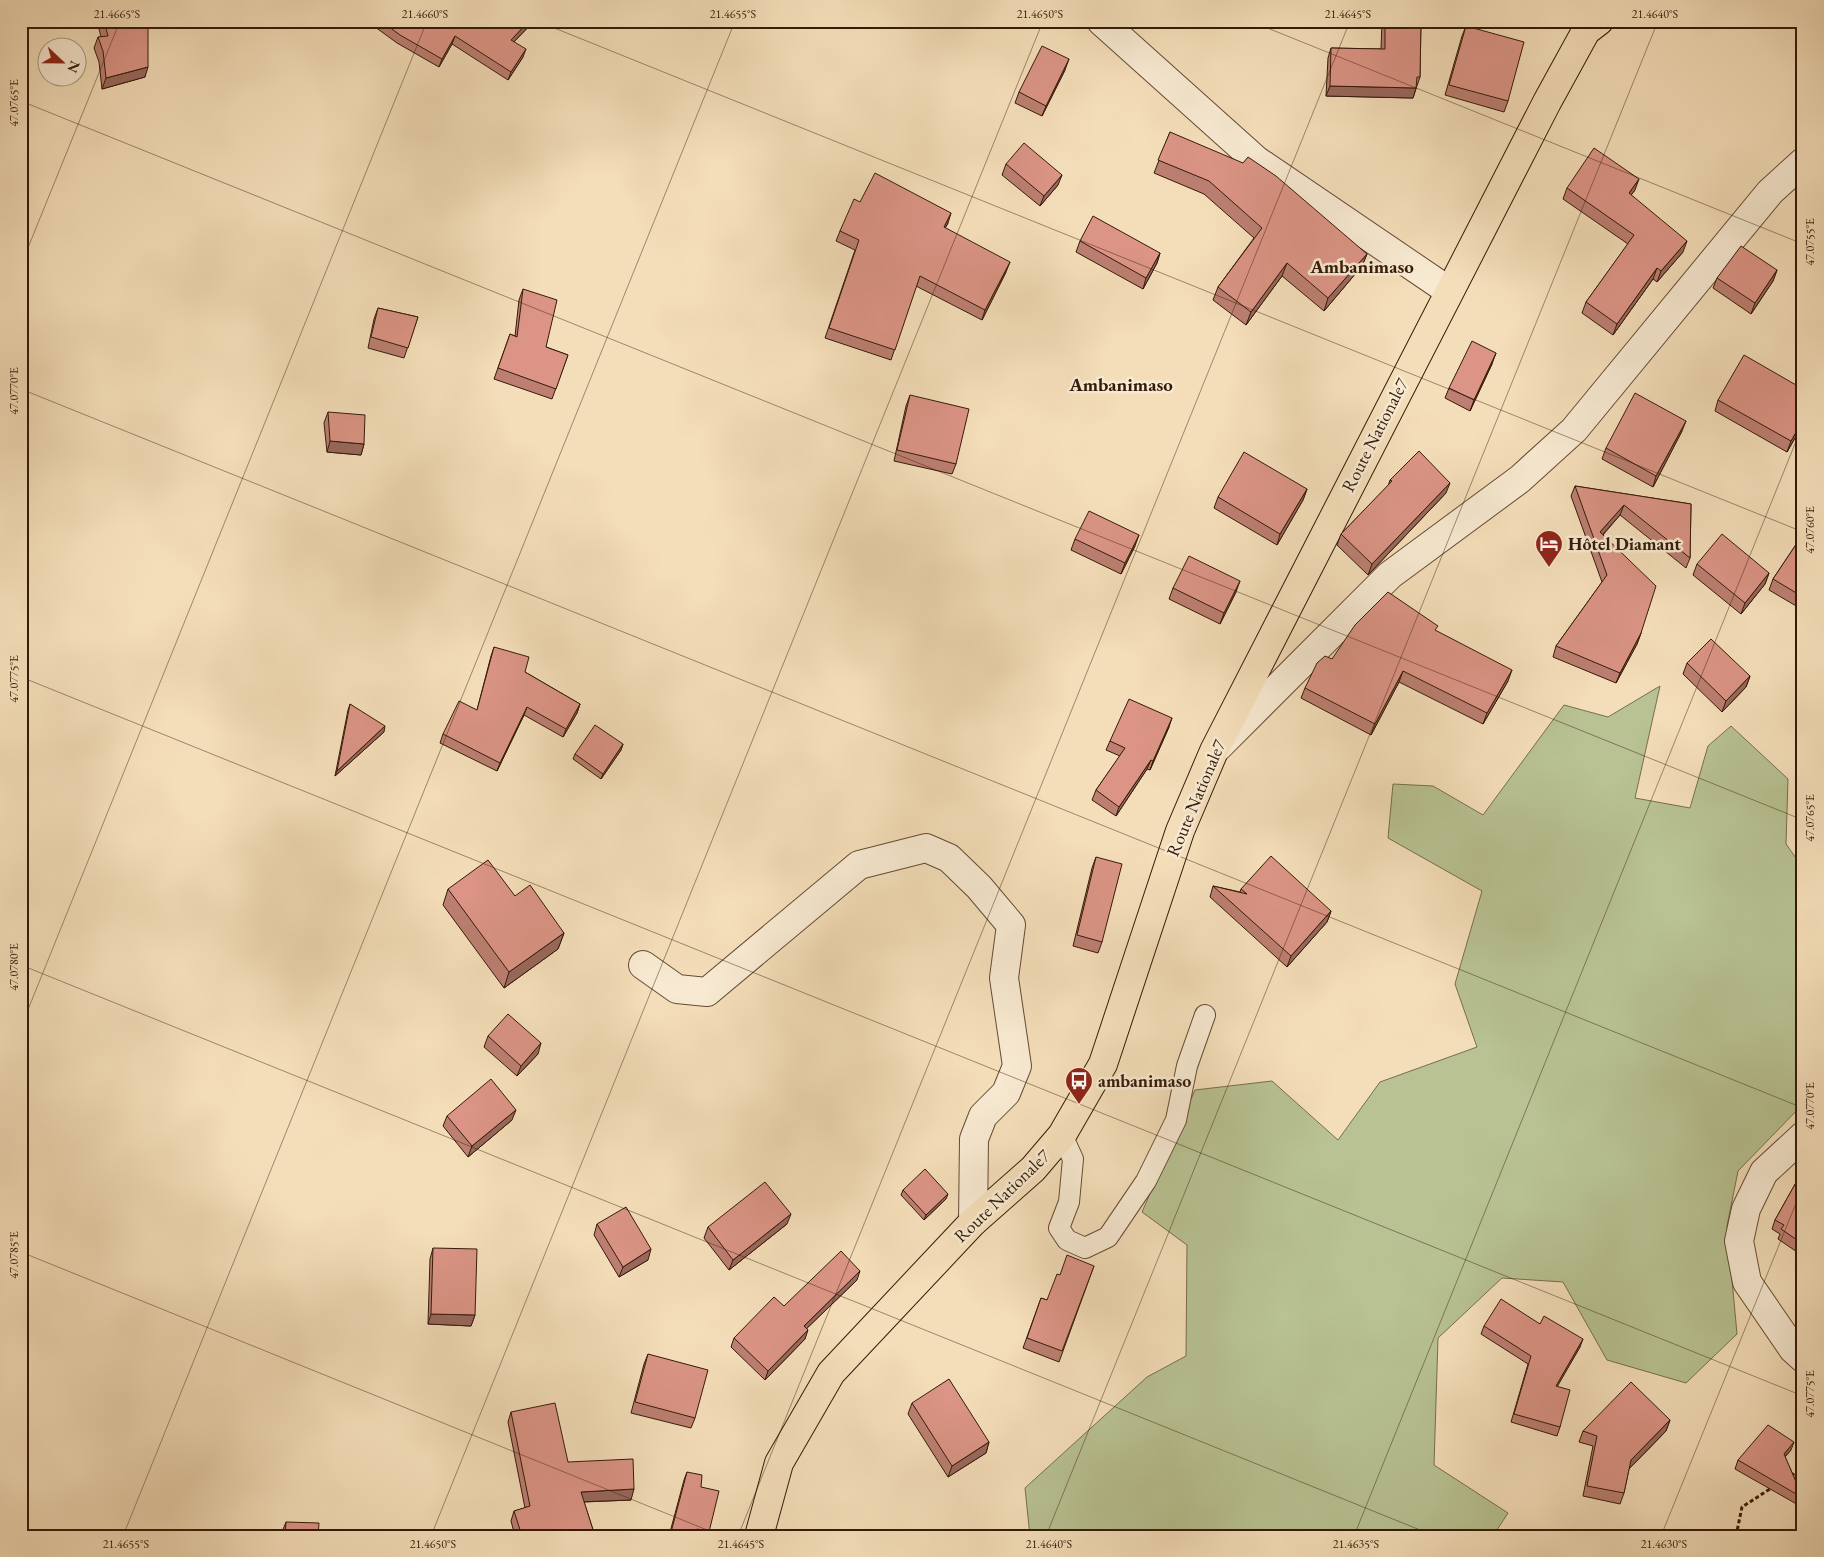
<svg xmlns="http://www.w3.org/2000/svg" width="1824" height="1557" viewBox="0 0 1824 1557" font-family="'EB Garamond',serif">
<rect width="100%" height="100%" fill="#f4deb9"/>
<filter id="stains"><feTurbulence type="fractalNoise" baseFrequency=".004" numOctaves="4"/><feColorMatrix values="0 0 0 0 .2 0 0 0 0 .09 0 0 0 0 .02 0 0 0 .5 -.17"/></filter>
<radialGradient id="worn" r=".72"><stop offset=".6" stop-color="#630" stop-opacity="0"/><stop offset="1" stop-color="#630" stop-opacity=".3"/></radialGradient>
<!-- green -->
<path fill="#b8c292" stroke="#766e4e" d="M1660 686 1635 798 1690 808 1708 746 1731 726 1788 779 1786 844 1803 868V1104L1738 1171 1727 1226 1737 1334 1686 1383 1607 1360 1563 1282 1502 1278 1438 1338 1434 1465 1508 1513 1493 1536H1030L1025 1488 1147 1377 1186 1356 1187 1245 1142 1212 1195 1090 1272 1081 1338 1140 1380 1082 1477 1047 1455 984 1482 891 1388 838 1393 784 1433 786 1483 815 1564 705 1608 717Z"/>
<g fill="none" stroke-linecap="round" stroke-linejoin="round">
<defs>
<path id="lane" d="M1062 1135 1073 1159 1069 1202 1059 1228 1067 1240 1085 1248 1108 1237 1146 1181 1176 1120 1187 1066 1205 1015"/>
<path id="street" d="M1101 21 1256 160 1449 291
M1218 747 1390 575 1520 479 1574 430 1770 192 1803 162
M643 965 677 989 707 992 859 865 926 848 949 858 979 887 1011 925 1004 978 1017 1066 1006 1093 983 1116 974 1139 973 1222
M1803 1136 1764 1172 1746 1209 1739 1241 1747 1282 1793 1349 1803 1358"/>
<path id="primary" d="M759 1536 779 1463 831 1373 973 1222 1033 1169 1062 1135 1103 1064 1180 831 1214 751 1547 102 1586 31 1599 21"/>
</defs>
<!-- lane casing -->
<use href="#lane" stroke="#644b35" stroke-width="22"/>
<!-- street casing -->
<use href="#street" stroke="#644b35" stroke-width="30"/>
<!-- primary casing -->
<use href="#primary" stroke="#341a09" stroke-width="30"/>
<!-- path -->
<path stroke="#341a09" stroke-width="3" stroke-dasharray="4 2.5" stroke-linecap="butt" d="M1791 1476 1803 1468
M1736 1536 1742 1507 1773 1487"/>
<!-- lane -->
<use href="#lane" stroke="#f8ead2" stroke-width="20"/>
<!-- street -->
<use href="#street" stroke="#f8ead2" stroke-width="28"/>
<!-- primary -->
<use href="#primary" stroke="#f4deb9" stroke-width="28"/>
</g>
<!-- wall -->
<path fill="#bc7f72" stroke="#341a09" d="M97 21H148L145 77 102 89 99 62 94 48 98 37H101Z
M372 21H534L514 42 523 57 508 80 452 44 439 67 397 43 371 24Z
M1382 21H1421L1420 77 1413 98 1326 96 1328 58 1331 48 1381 49Z
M1466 26 1508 101 1504 112 1445 95 1462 36Z
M1065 70 1042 116 1015 103 1019 92Z
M1170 132 1367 254 1362 266 1324 311 1282 276 1246 325 1213 300 1218 287 1254 238 1204 194 1154 173Z
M1006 164 1058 185 1040 206 1002 175Z
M1567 188 1635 190 1631 195 1683 252 1657 282 1653 279 1613 335 1582 313 1586 302 1628 244 1563 199Z
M860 202 948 223 945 228 1006 272 982 320 916 286 891 360 825 338 855 250 836 241 840 231Z
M1080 241 1160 253 1157 263 1143 289 1076 252Z
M1777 270 1773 281 1751 314 1713 288 1717 278Z
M523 289 546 347 568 355 552 399 494 379 510 334 515 336 519 300Z
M378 308 418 317 404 358 368 348 374 319Z
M1492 364 1470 411 1445 398 1449 388Z
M910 395 956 464 952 474 894 461 906 406Z
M1718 400 1803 424 1787 452 1715 411Z
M328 412 364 444 361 455 327 452 324 423Z
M1682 431 1653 487 1602 459 1606 448Z
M1390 480 1446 493 1368 575 1337 545 1341 534 1388 486Z
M1575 486 1691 504 1690 558 1686 568 1620 515 1603 535 1641 633 1637 644 1616 683 1553 657 1556 646 1602 582 1571 496Z
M1307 489 1303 500 1277 545 1214 508 1218 497Z
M1803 534V610L1769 590 1773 579Z
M1075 539 1135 546 1121 574 1071 550Z
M1697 564 1769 573 1765 584 1741 614 1693 575Z
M1173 588 1236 592 1220 624 1169 599Z
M1436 631 1508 681 1483 724 1399 682 1371 735 1301 698 1305 688 1332 659Z
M494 647 525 672 580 704 577 713 563 737 524 715 497 771 440 743 443 734 477 710 491 656Z
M1687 663 1750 676 1746 687 1722 712 1683 674Z
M350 704 384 732 335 776 348 710Z
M1169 727 1150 770 1147 769 1116 816 1092 800 1096 790 1120 756 1106 750 1110 741Z
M623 744 621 750 601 779 573 759 575 754Z
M1096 857 1102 942 1098 953 1073 946 1092 868Z
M1213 886 1240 892 1241 889 1331 911 1327 922 1287 967 1210 897Z
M448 889 515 896 564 933 558 949 504 988 443 905Z
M488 1036 538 1054 517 1076 484 1047Z
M447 1116 512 1120 468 1157 443 1126Z
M1803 1170V1256L1778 1239 1780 1234 1772 1229 1775 1220Z
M903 1190 946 1199 924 1220 901 1195Z
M597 1224 648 1260 619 1277 594 1235Z
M787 1224 729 1270 704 1238 708 1227Z
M433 1248 475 1315 471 1326 428 1324 430 1259Z
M1094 1266 1059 1362 1023 1348 1041 1298 1047 1300Z
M857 1280 807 1328 805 1339 765 1380 731 1347 734 1338 784 1306Z
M1540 1324 1580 1347 1557 1386 1560 1427 1557 1436 1511 1422 1528 1364 1481 1334 1484 1326Z
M648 1354 695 1418 691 1428 631 1413 644 1364Z
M912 1403 989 1442 986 1453 948 1477 908 1414Z
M511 1412 568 1462 631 1500 584 1502 595 1536H515L511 1521 514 1511 525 1508 508 1422Z
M1670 1420 1666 1431 1629 1469 1624 1493 1620 1504 1583 1496 1593 1446 1579 1442 1583 1431Z
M1791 1450 1785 1457 1803 1497 1800 1506 1735 1469 1738 1460Z
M687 1472 701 1487 709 1532 708 1536H669L684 1480Z
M286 1522 318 1536H282V1532Z"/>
<!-- shaded-wall -->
<path fill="#99685d" stroke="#341a09" d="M529 21H534L508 48 511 40Z
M455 36 452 44 439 67 442 59Z
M526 49 523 57 508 80 511 72Z
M1069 59 1065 70 1042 116 1046 106Z
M148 67 145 77 102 89 106 78Z
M1330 86 1416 88 1413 98 1326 96Z
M1062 175 1058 185 1040 206 1044 196Z
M1639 179 1635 190 1625 203 1629 193Z
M951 213 948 223 940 238 944 227Z
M1687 241 1683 252 1657 282 1661 271Z
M1160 253 1157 263 1143 289 1146 278Z
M1367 254 1362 266 1324 311 1328 298Z
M1010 262 1006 272 982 320 985 310Z
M1287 263 1282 276 1246 325 1251 312Z
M1657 268 1653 279 1613 335 1617 324Z
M1777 270 1773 281 1751 314 1755 303Z
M1496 353 1492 364 1470 411 1474 400Z
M1803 420V424L1787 452 1791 441Z
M1686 421 1682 431 1653 487 1656 476Z
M330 441 364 444 361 455 327 452Z
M1450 483 1446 493 1368 575 1372 564Z
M1307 489 1303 500 1277 545 1280 534Z
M1624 505 1620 515 1596 542 1600 532Z
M1139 535 1135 546 1121 574 1125 563Z
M1769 573 1765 584 1741 614 1745 603Z
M1240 581 1236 592 1220 624 1224 613Z
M1641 633 1637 644 1616 683 1620 673Z
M1512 670 1508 681 1483 724 1487 713Z
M1403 671 1399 682 1371 735 1375 724Z
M1750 676 1746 687 1722 712 1726 701Z
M580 704 577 713 563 737 566 729Z
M527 707 524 715 497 771 500 763Z
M1172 718 1169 727 1150 770 1153 761Z
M385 726 384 732 335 776 337 771Z
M623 744 621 750 601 779 603 774Z
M1151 760 1147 769 1116 816 1119 807Z
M1331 911 1327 922 1287 967 1291 956Z
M564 933 558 949 504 988 509 972Z
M541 1043 538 1054 517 1076 521 1066Z
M516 1110 512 1120 468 1157 472 1146Z
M948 1194 946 1199 924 1220 926 1215Z
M791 1214 787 1224 729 1270 733 1260Z
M651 1249 648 1260 619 1277 623 1267Z
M860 1271 857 1280 800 1335 804 1326Z
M431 1314 475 1315 471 1326 428 1324Z
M808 1330 805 1339 765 1380 768 1371Z
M1583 1339 1580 1347 1553 1394 1556 1386Z
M1670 1420 1666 1431 1627 1471 1631 1460Z
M989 1442 986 1453 948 1477 952 1466Z
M1794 1442 1791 1450 1780 1462 1784 1454Z
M634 1489 631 1500 578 1502 581 1492Z"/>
<!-- building -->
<path fill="#db9485" stroke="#341a09" d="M104 21H148V67L106 78 103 51 98 37 108 36Z
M381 21H529L511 40 526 49 511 72 455 36 442 59 400 35Z
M1385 21H1421L1420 77H1417L1416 88 1330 86 1331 48 1385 49Z
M1466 26 1524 42 1508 101 1449 85Z
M1042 46 1069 59 1046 106 1019 92Z
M1170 132 1243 163 1248 157 1276 176 1367 254 1328 298 1287 263 1251 312 1218 287 1262 228 1209 181 1158 160Z
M1024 143 1062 175 1044 196 1006 164Z
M1594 148 1639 179 1629 193 1687 241 1661 271 1657 268 1617 324 1586 302 1634 235 1567 188Z
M875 173 951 213 944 227 1010 262 985 310 920 276 895 350 829 328 859 240 840 231 854 199 860 202Z
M1093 216 1160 253 1146 278 1080 241Z
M1741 246 1777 270 1755 303 1717 278Z
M523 289 557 300 546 347 568 355 556 389 498 368 510 334 517 337Z
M378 308 418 317 408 348 371 337Z
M1472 341 1496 353 1474 400 1449 388Z
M1744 355 1803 389V420L1791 441 1718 400Z
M1635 393 1686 421 1656 476 1606 448Z
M910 395 969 409 956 464 897 450Z
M328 412 365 415 364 444 330 441Z
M1419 451 1450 483 1372 564 1341 534 1392 481 1390 480Z
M1244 452 1307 489 1280 534 1218 497Z
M1575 486 1691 504 1690 558 1624 505 1600 532 1656 586 1641 633 1620 673 1556 646 1607 575Z
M1089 511 1139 535 1125 563 1075 539Z
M1722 534 1769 573 1745 603 1697 564Z
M1803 534V597L1773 579Z
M1189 556 1240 581 1224 613 1173 588Z
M1388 592 1438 626 1435 630 1512 670 1487 713 1403 671 1375 724 1305 688 1317 663 1325 656 1332 659 1355 625Z
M1711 639 1750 676 1726 701 1687 663Z
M494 647 529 657 525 672 580 704 566 729 527 707 500 763 443 734 459 701 477 710Z
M1129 699 1172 718 1153 761 1151 760 1119 807 1096 790 1125 748 1110 741Z
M350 704 385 726 337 771Z
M595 725 623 744 603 774 575 754Z
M1271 856 1331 911 1291 956 1213 886 1247 894 1241 889Z
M1096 857 1122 864 1102 942 1077 935Z
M488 860 515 896 530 885 564 933 509 972 448 889Z
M508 1014 541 1043 521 1066 488 1036Z
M491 1079 516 1110 472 1146 447 1116Z
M925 1169 948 1194 926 1215 903 1190Z
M1803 1170V1244L1781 1229 1784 1225 1775 1220Z
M765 1182 791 1214 733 1260 708 1227Z
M626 1207 651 1249 623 1267 597 1224Z
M433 1248 477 1249 475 1315 431 1314Z
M841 1251 860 1271 804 1326 808 1330 768 1371 734 1338 774 1297 784 1306Z
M1067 1255 1094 1266 1062 1351 1027 1338 1041 1298 1047 1300 1057 1274 1060 1275Z
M1501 1299 1540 1324 1544 1316 1583 1339 1556 1386 1570 1390 1560 1427 1514 1414 1531 1356 1484 1326Z
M648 1354 708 1370 695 1418 635 1402Z
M949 1379 989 1442 952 1466 912 1403Z
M1631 1382 1670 1420 1631 1460 1624 1493 1587 1486 1597 1436 1583 1431Z
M555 1403 568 1462 633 1459 634 1489 581 1492 595 1536H522L514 1511 530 1506 511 1412Z
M1768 1425 1794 1442 1784 1454 1803 1498 1738 1460Z
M687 1472 702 1475 701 1487 719 1491 709 1532 697 1529 696 1536H670Z
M286 1522 319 1523 318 1536H285Z"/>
<!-- ticks -->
<path fill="none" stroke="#341a09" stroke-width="1" stroke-opacity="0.45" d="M537 21 1803 532M1250 21 1803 244M21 101 1803 820M21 265 120 21M21 389 1803 1108M21 677 1803 1396M21 965 1435 1536M21 1027 427 21M21 1252 722 1536M123 1536 735 21M431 1536 1043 21M738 1536 1350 21M1046 1536 1658 21M1354 1536 1803 424M1661 1536 1803 1186"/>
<!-- icons -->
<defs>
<symbol id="hotel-pin" viewBox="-11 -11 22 30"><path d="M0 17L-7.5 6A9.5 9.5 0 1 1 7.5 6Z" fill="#8f2418" stroke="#f8ead2"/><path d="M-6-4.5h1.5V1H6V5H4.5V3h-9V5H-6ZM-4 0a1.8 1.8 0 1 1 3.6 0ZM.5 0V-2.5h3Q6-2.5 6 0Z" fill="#fff"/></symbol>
<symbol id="bus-pin" viewBox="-11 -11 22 30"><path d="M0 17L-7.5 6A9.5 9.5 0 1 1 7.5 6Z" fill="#8f2418" stroke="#f8ead2"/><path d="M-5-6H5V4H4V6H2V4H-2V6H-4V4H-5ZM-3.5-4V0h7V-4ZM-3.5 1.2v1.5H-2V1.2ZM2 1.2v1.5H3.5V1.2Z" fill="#fff"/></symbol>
</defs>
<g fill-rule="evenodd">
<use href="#hotel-pin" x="1533" y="528" width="32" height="43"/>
<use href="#bus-pin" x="1063" y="1065" width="32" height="43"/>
</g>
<g text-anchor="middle" stroke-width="5" stroke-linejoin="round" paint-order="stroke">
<!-- street labels -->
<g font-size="18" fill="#341a09" stroke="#f8ead2">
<text transform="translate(1375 435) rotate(-63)" y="6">Route Nationale7</text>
<text transform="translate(1196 798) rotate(-67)" y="6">Route Nationale7</text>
<text transform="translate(1002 1196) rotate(-44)" y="6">Route Nationale7</text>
</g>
<!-- poi labels -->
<g font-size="18" font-weight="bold" fill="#341a09" stroke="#f8ead2" text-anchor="start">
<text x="1568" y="550">Hôtel Diamant</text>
<text x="1098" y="1087">ambanimaso</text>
</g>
<!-- neighbourhood labels -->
<g font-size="19" font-weight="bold" fill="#341a09" stroke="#f8ead2">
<text x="1362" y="273">Ambanimaso</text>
<text x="1121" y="391">Ambanimaso</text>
</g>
</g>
<!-- margin -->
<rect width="1824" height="1557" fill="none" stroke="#f4deb9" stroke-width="55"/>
<!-- north arrow -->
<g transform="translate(62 62) rotate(112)"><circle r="24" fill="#f8ead2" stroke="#aa9782"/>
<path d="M0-4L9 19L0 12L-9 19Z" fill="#8f2418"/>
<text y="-8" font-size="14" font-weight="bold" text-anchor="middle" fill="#341a09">N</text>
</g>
<rect x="28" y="28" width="1768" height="1502" fill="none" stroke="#341a09" stroke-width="2"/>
<g font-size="12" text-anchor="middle" fill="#341a09">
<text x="117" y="18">21.4665°S</text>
<text x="425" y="18">21.4660°S</text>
<text x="733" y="18">21.4655°S</text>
<text x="1040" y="18">21.4650°S</text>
<text x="1348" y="18">21.4645°S</text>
<text x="1655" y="18">21.4640°S</text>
<text transform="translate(14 103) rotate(-90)" y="4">47.0765°E</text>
<text transform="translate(1810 242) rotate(-90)" y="4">47.0755°E</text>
<text transform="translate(14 391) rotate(-90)" y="4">47.0770°E</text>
<text transform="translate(1810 530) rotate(-90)" y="4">47.0760°E</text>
<text transform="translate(14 679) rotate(-90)" y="4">47.0775°E</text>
<text transform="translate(1810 818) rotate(-90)" y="4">47.0765°E</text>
<text transform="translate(14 967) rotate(-90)" y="4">47.0780°E</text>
<text transform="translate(1810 1106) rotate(-90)" y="4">47.0770°E</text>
<text transform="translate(14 1255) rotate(-90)" y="4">47.0785°E</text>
<text transform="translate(1810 1394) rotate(-90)" y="4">47.0775°E</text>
<text x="126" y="1548">21.4655°S</text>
<text x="433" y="1548">21.4650°S</text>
<text x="741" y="1548">21.4645°S</text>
<text x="1049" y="1548">21.4640°S</text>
<text x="1356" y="1548">21.4635°S</text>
<text x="1664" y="1548">21.4630°S</text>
</g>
<rect width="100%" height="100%" filter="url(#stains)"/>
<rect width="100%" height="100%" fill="url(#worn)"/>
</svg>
